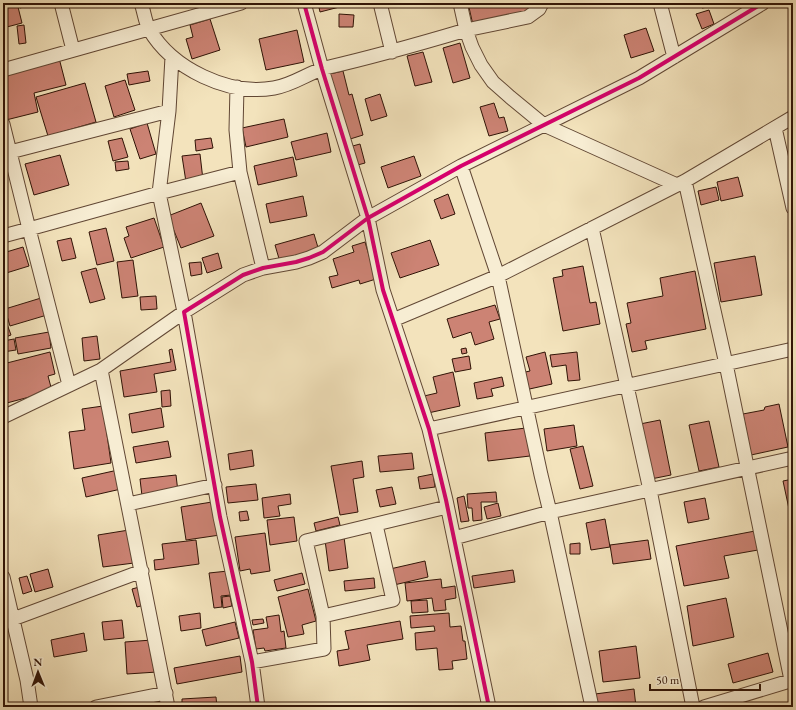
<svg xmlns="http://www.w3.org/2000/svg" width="796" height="710" viewBox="0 0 796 710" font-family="'EB Garamond',serif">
<rect width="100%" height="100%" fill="#f3e3bc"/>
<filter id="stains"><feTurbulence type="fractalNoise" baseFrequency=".005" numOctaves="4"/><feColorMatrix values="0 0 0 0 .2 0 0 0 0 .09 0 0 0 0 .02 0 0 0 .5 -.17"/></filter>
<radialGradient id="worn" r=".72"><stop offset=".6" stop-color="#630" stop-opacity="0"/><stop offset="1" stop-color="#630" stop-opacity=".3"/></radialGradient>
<!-- building -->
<path fill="#cc8374" stroke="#301306" d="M3 3H17L22 23 3 28Z
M19 3H37L20 8Z
M318 3H351V4L320 12Z
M443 3H451L452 6 444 7Z
M468 3H533L535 11 473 25Z
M701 3H731L702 8Z
M709 10 714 24 702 29 696 14Z
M339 14 354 15 353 27H339Z
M210 19 220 50 192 59 186 39 193 37 190 25Z
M24 25 26 43 19 44 17 26Z
M646 28 654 51 631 58 624 35Z
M297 30 304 62 266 70 259 39Z
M460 43 470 78 453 83 443 48Z
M423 52 432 82 415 86 407 56Z
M59 58 66 85 34 93 38 112 6 120 3 107V72Z
M148 71 150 81 129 85 127 74Z
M343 71 349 95 352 94 363 135 347 140 330 74Z
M125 80 135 110 114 117 105 86Z
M85 83 96 122 48 136 36 97Z
M380 94 387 116 371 121 365 99Z
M494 103 499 118 504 117 508 131 489 136 480 107Z
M284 119 288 137 246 147 242 128Z
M147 123 156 154 140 159 130 129Z
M327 133 331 152 296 160 291 142Z
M122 138 128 157 113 161 108 141Z
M211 138 213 148 196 151 195 140Z
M360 144 365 163 354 166 349 147Z
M9 154 13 173 3 175V155Z
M200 154 203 180 186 182 182 156Z
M60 155 69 185 34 195 25 164Z
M414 156 421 176 388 188 381 167Z
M293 157 297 176 258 185 254 166Z
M128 161 129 169 116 171 115 162Z
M738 177 743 196 721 201 717 182Z
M716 187 719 200 701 205 698 191Z
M448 194 455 214 441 219 434 200Z
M303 196 307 216 270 223 266 204Z
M201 203 214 236 181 248 168 216Z
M154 218 164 247 131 258 124 238 129 236 126 227Z
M106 228 114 261 97 265 89 232Z
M314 234 319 251 280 262 275 245Z
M71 238 76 258 62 261 57 241Z
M430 240 439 265 400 278 391 253Z
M365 242 376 279 360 284 359 280 332 288 329 277 338 275 333 259 354 252 352 246Z
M23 247 29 266 3 274V253Z
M218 253 222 268 207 273 202 258Z
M755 256 762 295 721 302 714 263Z
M133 260 138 296 122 298 117 262Z
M201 262 202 274 191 276 189 263Z
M583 266 590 303 596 302 600 324 563 331 553 278 563 276 562 270Z
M96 268 105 299 90 303 81 272Z
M695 271 706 329 645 341 647 349 632 352 626 324 631 323 627 303 663 296 660 278Z
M156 296 157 309 141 310 140 297Z
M41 298 47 315 10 326 5 309Z
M495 305 500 319 489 322 494 339 475 345 471 332 453 338 447 319Z
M7 324 11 335 3 338V325Z
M49 332 51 348 18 354 15 338Z
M97 336 100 359 84 361 82 338Z
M14 339 16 350 3 352V341Z
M466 348 467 353 462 354 461 349Z
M172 349 176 370 154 374 157 392 124 397 120 371 171 362 169 350Z
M50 352 55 374 48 376 52 391 3 404V364Z
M545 352 552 384 525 390 521 373 530 371 526 357Z
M577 352 580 380 568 381 566 365 552 367 550 355Z
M469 356 471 369 455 372 452 359Z
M453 372 460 406 428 413 424 396 437 393 433 377Z
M502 377 504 386 491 389 493 396 477 399 474 383Z
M170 390 171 406 162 407 161 391Z
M779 404 788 447 751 455 743 414 764 410 765 407Z
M103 406 111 463 74 469 69 432 85 430 82 409Z
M161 408 164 427 132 433 129 414Z
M660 420 671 475 651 479 640 424Z
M709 421 719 467 699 471 689 425Z
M574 425 577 446 547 451 544 429Z
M526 428 530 456 488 461 485 433Z
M168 441 171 457 136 463 133 447Z
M583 446 593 486 580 489 570 449Z
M252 450 254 466 230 470 228 454Z
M412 453 414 469 380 472 378 456Z
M362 461 364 477 353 479 358 512 340 515 331 466Z
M118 470 121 489 86 497 82 478Z
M433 474 435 487 420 489 418 477Z
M176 475 178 492 142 496 140 479Z
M793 479V508L789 509 783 481Z
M256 484 258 500 228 503 226 487Z
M392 487 396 504 380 507 376 490Z
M496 492 497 502H481L482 520 473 521 472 508H468L467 494Z
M290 494 291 504 278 506 280 516 264 518 262 498Z
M464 496 469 521 461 522 457 498Z
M705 498 709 519 688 523 684 502Z
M212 502 220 535 186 540 181 507Z
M498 503 501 516 487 519 484 507Z
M247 511 249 520 240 521 239 512Z
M294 517 297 541 270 545 267 520Z
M338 517 340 525 316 531 314 523Z
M605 519 610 547 591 550 586 523Z
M129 530 134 563 103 567 98 535Z
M755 531 758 550 724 556 729 578 684 586 676 546Z
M265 533 270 571 251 574 250 569 240 571 235 537Z
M344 537 348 568 329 571 325 540Z
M196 540 199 564 155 570 154 560 164 559 162 544Z
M648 540 651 559 613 564 610 545Z
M580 543V554H570V544Z
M425 561 428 577 394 585 390 569Z
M48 569 53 587 35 592 30 574Z
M513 570 515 582 474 588 472 576Z
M228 571 231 595 221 596 222 607 214 608 209 573Z
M302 573 305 584 277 591 274 580Z
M27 576 32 591 23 594 19 578Z
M374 578 375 588 345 591 344 581Z
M441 579 442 588 455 586 456 598 445 600 446 610 434 611 432 598 407 601 405 583Z
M143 586 148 604 137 607 132 589Z
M308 589 316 621 302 625 304 634 288 637 278 597Z
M230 596 232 606 223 608 222 597Z
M726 598 734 637 693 646 687 606Z
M427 600 428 612 412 613 411 601Z
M200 613 201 628 181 631 179 616Z
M449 613 450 627 461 626 463 641H465L467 659 452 661 453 669 439 670 437 648 416 650 415 633 435 631 434 626 411 628 410 616Z
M279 615 281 632 284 631 286 648 265 651 264 648 256 649 253 630 268 628 266 617Z
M263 619 264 623 253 625 252 620Z
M122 620 124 638 104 640 102 622Z
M400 621 403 639 367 645 370 660 339 666 337 651 349 649 345 631Z
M235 622 239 638 206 646 202 630Z
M84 633 87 651 54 657 51 640Z
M152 640 157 672 127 674 125 642Z
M636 646 640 678 603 682 599 651Z
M768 653 773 672 733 683 728 664Z
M240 656 242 672 177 684 174 668Z
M634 689 636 707H597L595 694Z
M216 697 217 707H182V699Z"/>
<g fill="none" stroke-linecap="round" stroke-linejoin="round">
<defs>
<path id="street" d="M61 3 73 50
M141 3C144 11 145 22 149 29 172 69 229 96 274 88 293 85 308 73 325 68 373 57 419 44 466 30L460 3
M304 3 322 69 368 218 383 290 429 429 446 500 489 707
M380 3 392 52
M542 3 539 9 528 17 466 30 472 47 481 65 493 82 510 97 544 125 677 185
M660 3 674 57
M3 70 241 3
M237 87 236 130 240 172 263 268
M3 124 29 229 3 236
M775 128 793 208
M10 152 169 111
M461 166 498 276 685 181 793 117
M685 181 726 364 791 680
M592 228 650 490 693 707
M393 320 498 276 541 475 550 512 454 538
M101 370 184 312 159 193 169 111 172 57
M69 385 29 229 159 193 240 172
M3 417 101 370 168 707
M429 429 793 349
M128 504 215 485
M3 577 27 680 31 707
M323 616 393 600 376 525
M13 619 142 571
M252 662 324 649 323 616 306 541 447 507
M96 707 166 693
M258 707 252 662 220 517 184 312 243 275 263 268 296 262 309 258 323 252 368 218 461 166 639 78 763 3
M592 707 550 512 793 458
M704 707 793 680"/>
</defs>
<!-- street casing -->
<use href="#street" stroke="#614734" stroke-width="15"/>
<!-- street -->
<use href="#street" stroke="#f7edd3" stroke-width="13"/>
<defs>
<path id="cycleway" d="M304 3 322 69 368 218 383 290 429 429 446 500 489 707
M258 707 252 662 220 517 184 312 243 275 263 268 296 262 309 258 323 252 368 218 461 166 639 78 763 3"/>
</defs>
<!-- cycleway casing -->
<use href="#cycleway" stroke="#f7edd3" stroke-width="6"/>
<!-- cycleway -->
<use href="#cycleway" stroke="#d6006c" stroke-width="4"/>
</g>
<!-- margin -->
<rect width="796" height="710" fill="none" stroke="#f3e3bc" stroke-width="16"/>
<rect x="4" y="4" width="788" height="702" fill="none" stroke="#301306" stroke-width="2"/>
<rect x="8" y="8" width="780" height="694" fill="none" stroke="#301306"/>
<!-- north arrow -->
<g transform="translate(38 672) rotate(359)" stroke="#f7edd3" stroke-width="3" paint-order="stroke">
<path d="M0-3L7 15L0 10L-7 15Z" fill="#301306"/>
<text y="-6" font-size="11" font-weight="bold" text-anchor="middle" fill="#301306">N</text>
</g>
<!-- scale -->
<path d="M650 684v6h110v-6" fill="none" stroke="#301306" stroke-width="2"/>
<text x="656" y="684" font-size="12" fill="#301306" stroke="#f7edd3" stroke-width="3" paint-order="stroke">50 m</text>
<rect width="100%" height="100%" filter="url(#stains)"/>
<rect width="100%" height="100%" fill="url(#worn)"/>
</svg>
